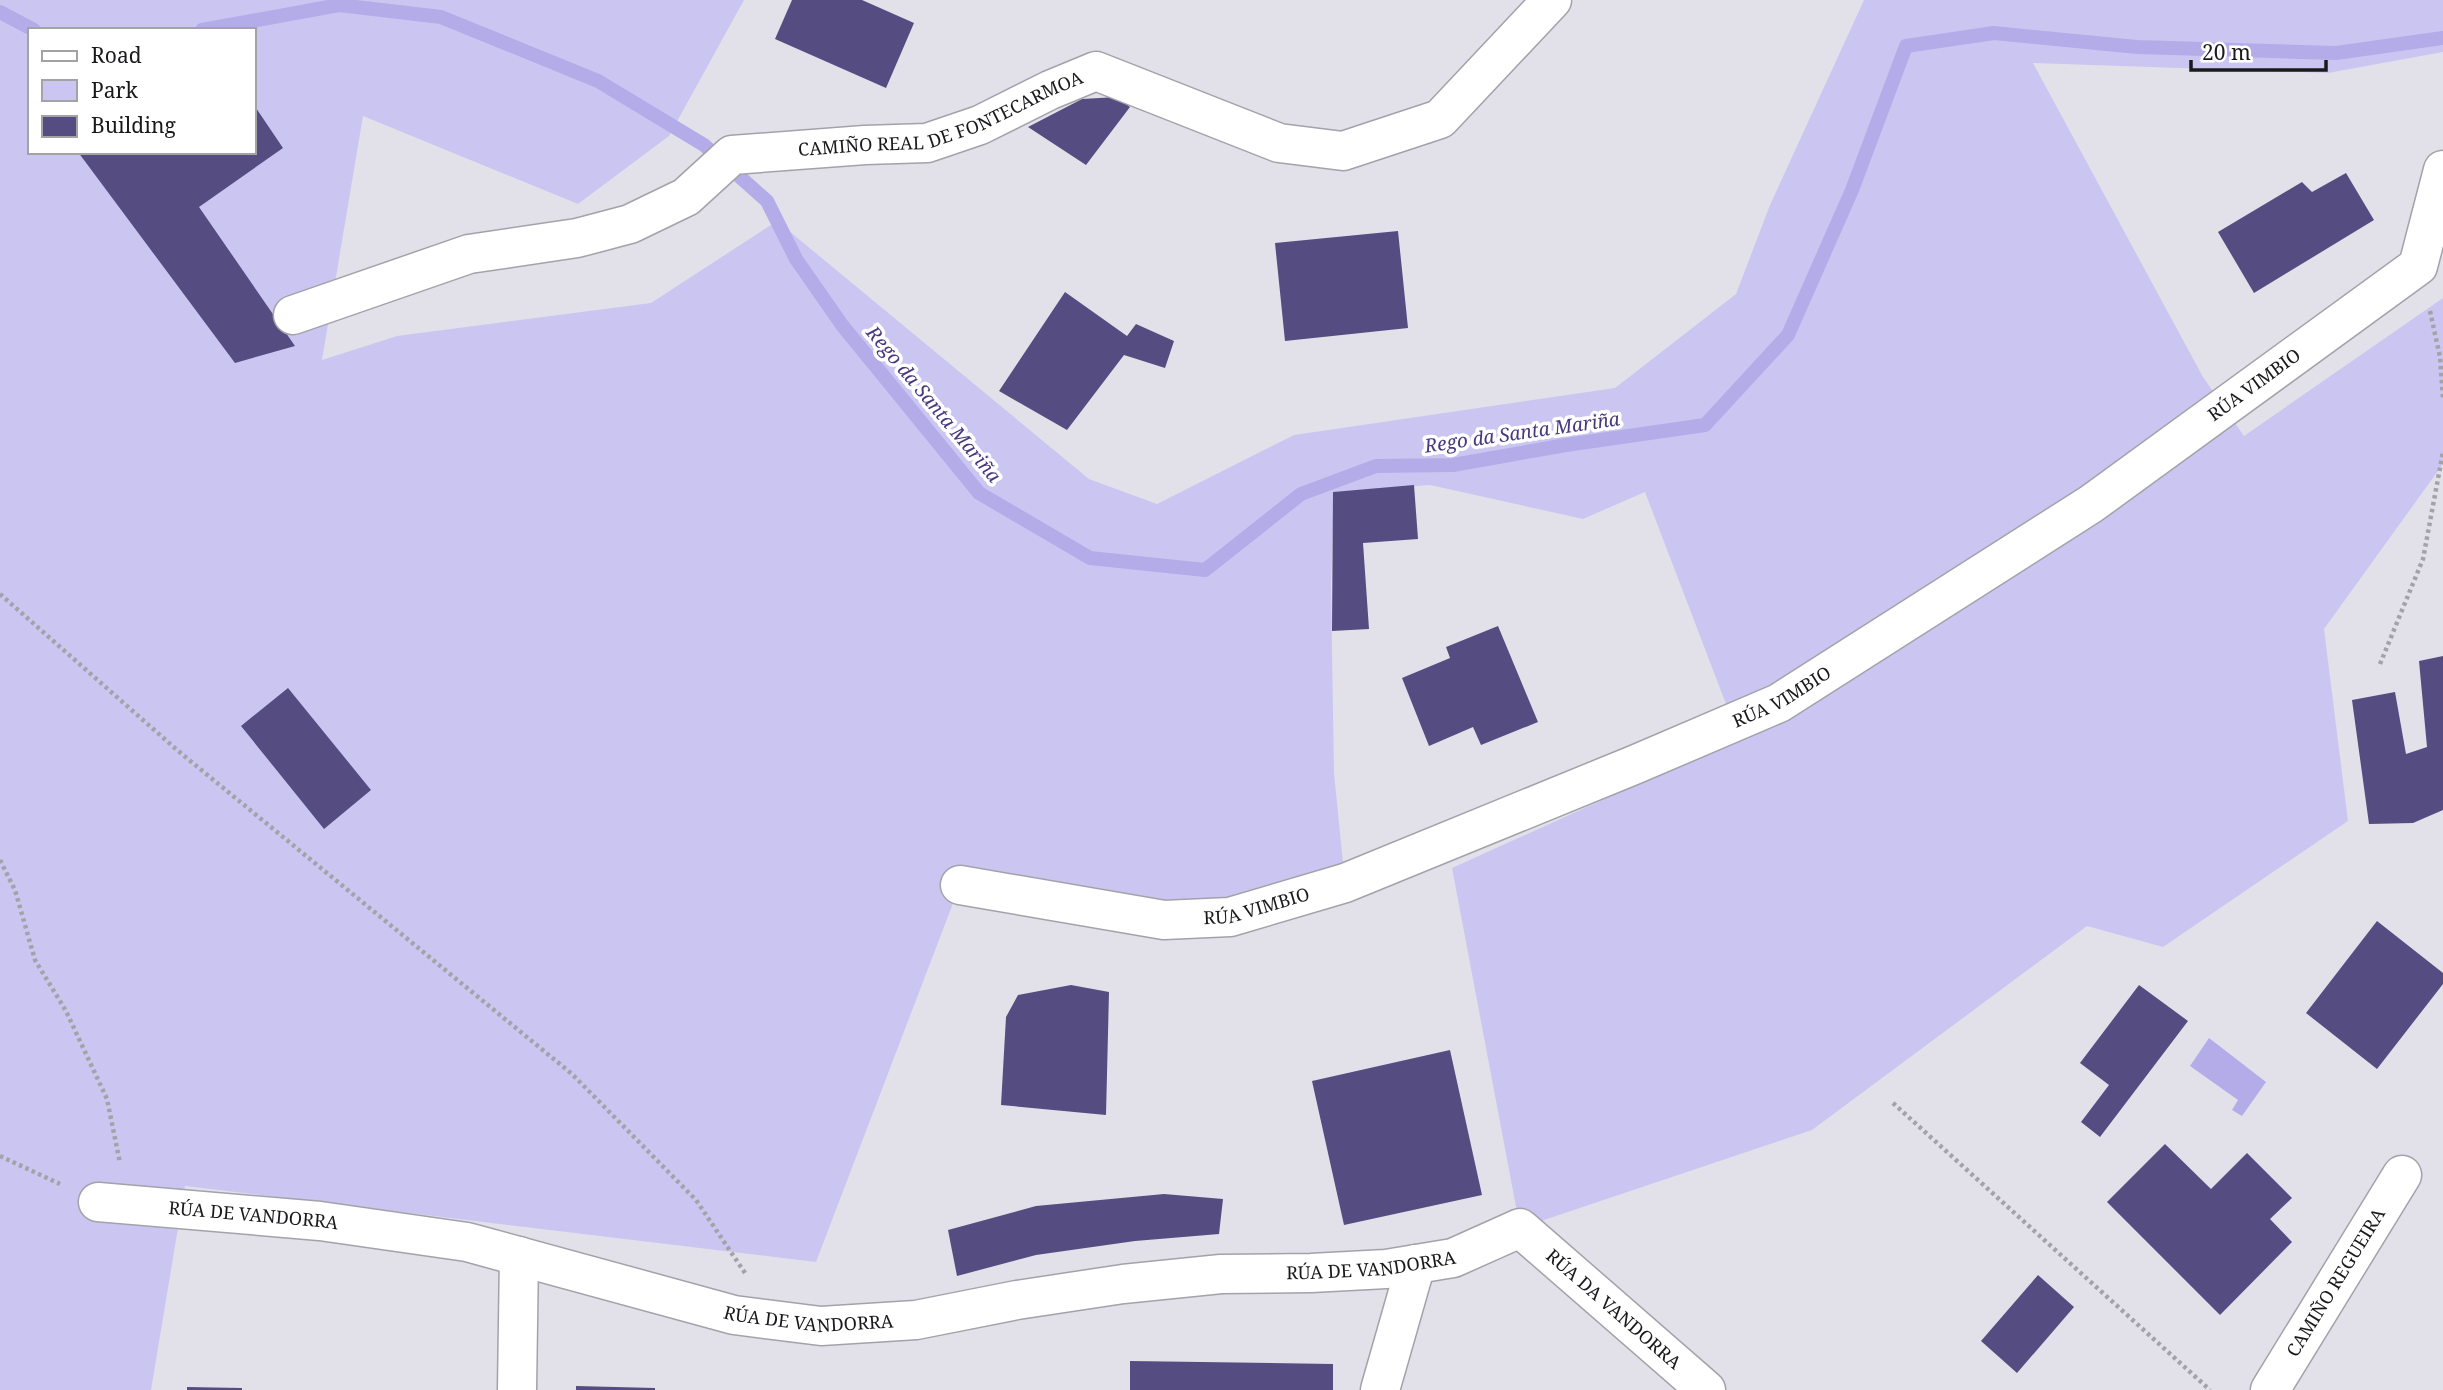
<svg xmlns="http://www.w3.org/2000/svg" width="2443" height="1390" viewBox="0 0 2443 1390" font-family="'Noto Serif',serif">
<rect width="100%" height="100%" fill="#e2e1ea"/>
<!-- green -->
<path fill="#cbc6f1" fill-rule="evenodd" d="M0 0H744L669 136 578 204 363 116 322 360 397 336 651 303 777 221 1089 479 1157 504 1294 435 1615 388 1736 294 1770 205 1864 0H2443V52L2328 73 2033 63 2203 377 2244 436 2443 298V464L2324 629 2348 821 2163 947 2087 926 1812 1130 1520 1228 1452 868 1739 738 1645 492 1583 519 1430 485 1334 492 1331 586 1334 773 1345 883 1230 917 960 885 816 1262 185 1186 151 1390H0ZM30 30H254V152H30Z"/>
<!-- water -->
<path fill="#b4ace9" d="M2209 1038 2266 1082 2242 1116 2232 1110 2238 1100 2190 1066Z"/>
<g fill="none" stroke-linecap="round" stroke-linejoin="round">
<!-- stream -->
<path stroke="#b4ace9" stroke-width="14" d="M0 12 34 30
M202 30 339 5 441 17 598 81 704 145 767 201 796 259 842 325 979 493 1090 558 1205 570 1301 494 1376 466 1453 465 1566 445 1705 425 1788 335 1852 190 1906 46 1994 33 2137 47 2336 53 2443 38"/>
</g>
<!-- building -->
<path fill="#554c81" d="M792 0H862L914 23 886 88 775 39Z
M1117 97 1130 107 1086 165 1028 127 1082 99Z
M254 105 283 148 199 207 295 346 235 363 78 152H254Z
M2346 173 2374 220 2254 293 2218 232 2302 182 2312 192Z
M1398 231 1408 328 1285 341 1275 243Z
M1065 292 1127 336 1136 324 1174 341 1165 368 1124 355 1067 430 999 391Z
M1414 485 1418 539 1363 543 1369 629 1332 631 1333 492Z
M1498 626 1538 722 1481 745 1473 727 1429 746 1402 678 1450 658 1446 647Z
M2443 656V810L2413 823 2369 824 2352 700 2395 692 2406 754 2427 747 2419 661Z
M288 688 371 790 324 829 241 726Z
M2377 921 2443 973V984L2377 1069 2306 1013Z
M1071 985 1109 992 1106 1115 1001 1105 1006 1017 1018 995Z
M2139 985 2188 1021 2100 1137 2081 1122 2109 1085 2080 1063Z
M1450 1050 1482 1195 1344 1225 1312 1081Z
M2165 1144 2211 1189 2247 1153 2292 1198 2270 1219 2292 1242 2220 1315 2107 1202Z
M1164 1194 1223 1199 1219 1234 1135 1241 1036 1255 957 1276 948 1230 1036 1206Z
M2038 1275 2074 1307 2017 1373 1981 1341Z
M1130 1361 1333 1364V1390H1130Z
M576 1386 655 1388V1390H576Z
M187 1387 242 1388V1390H187Z"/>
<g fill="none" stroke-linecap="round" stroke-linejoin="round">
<defs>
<g id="minor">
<path id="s1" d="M293 315 469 254 577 238 630 224 686 197 732 155 865 145 927 143 980 125 1050 90 1096 71 1279 143 1343 151 1440 119 1552 0"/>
<path id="s2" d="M960 885 1164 920 1230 917 1345 883 1634 765 1779 703 2091 504 2418 266 2443 170"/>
<path id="s3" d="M98 1202 320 1221 467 1242 734 1315 821 1326 916 1320 1017 1300 1123 1284 1221 1274 1311 1273 1386 1269 1453 1258 1520 1228 1706 1390"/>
<path d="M517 1390 519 1256"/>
<path d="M1380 1390 1416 1264"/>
<path id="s4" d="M2270 1390 2402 1175"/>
</g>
</defs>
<!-- minor casing -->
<use href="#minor" stroke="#a3a2aa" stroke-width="41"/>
<!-- path -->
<path stroke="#a3a2a9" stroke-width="4.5" stroke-dasharray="3.5 3.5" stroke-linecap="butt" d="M2430 311 2440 357 2443 398
M0 594 177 750 572 1074 696 1200 745 1273
M2380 664 2423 559 2443 452
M0 860 15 890 35 960 66 1011 107 1099 120 1163
M1893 1103 2210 1390
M0 1156 60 1184"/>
<!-- minor -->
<use href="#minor" stroke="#fff" stroke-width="38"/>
</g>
<g text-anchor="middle" stroke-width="7" stroke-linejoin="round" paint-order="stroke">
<!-- street labels -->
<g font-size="18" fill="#1a1a1d" stroke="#fff">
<text dy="6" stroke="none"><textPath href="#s1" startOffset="690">CAMIÑO REAL DE FONTECARMOA</textPath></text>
<text dy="6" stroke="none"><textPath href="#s2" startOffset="1435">RÚA VIMBIO</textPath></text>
<text dy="6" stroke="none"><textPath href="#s2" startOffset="868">RÚA VIMBIO</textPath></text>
<text dy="6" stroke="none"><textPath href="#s2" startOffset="301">RÚA VIMBIO</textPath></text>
<text dy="6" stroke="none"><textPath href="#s3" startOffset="156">RÚA DE VANDORRA</textPath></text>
<text dy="6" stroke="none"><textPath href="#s3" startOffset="1290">RÚA DE VANDORRA</textPath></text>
<text dy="6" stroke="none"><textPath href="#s4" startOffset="126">CAMIÑO REGUEIRA</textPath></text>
<text dy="6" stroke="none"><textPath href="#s3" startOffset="1570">RÚA DA VANDORRA</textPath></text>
<text dy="6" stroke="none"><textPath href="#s3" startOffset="723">RÚA DE VANDORRA</textPath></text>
</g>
<!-- water labels -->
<g font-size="19" font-style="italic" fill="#47387f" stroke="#fff">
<text transform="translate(934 404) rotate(50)" y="7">Rego da Santa Mariña</text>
<text transform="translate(1522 432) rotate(-8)" y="7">Rego da Santa Mariña</text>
</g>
</g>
<!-- legend -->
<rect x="28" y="28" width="228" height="126" fill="#ffffff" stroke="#a3a3a5" stroke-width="2"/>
<rect x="42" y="51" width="35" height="10" fill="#ffffff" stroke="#a3a3a5" stroke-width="2"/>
<text x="91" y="63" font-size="21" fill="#1a1a1d">Road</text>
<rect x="42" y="80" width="35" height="21" fill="#cbc6f1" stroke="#a3a3a5" stroke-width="2"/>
<text x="91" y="98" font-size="21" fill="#1a1a1d">Park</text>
<rect x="42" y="116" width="35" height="21" fill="#554c81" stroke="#a3a3a5" stroke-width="2"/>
<text x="91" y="133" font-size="21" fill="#1a1a1d">Building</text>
<!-- scale -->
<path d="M2191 60v10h135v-10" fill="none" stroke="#1a1a1d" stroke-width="3.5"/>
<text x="2202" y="60" font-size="21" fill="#1a1a1d" stroke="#ffffff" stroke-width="5" paint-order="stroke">20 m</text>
</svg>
